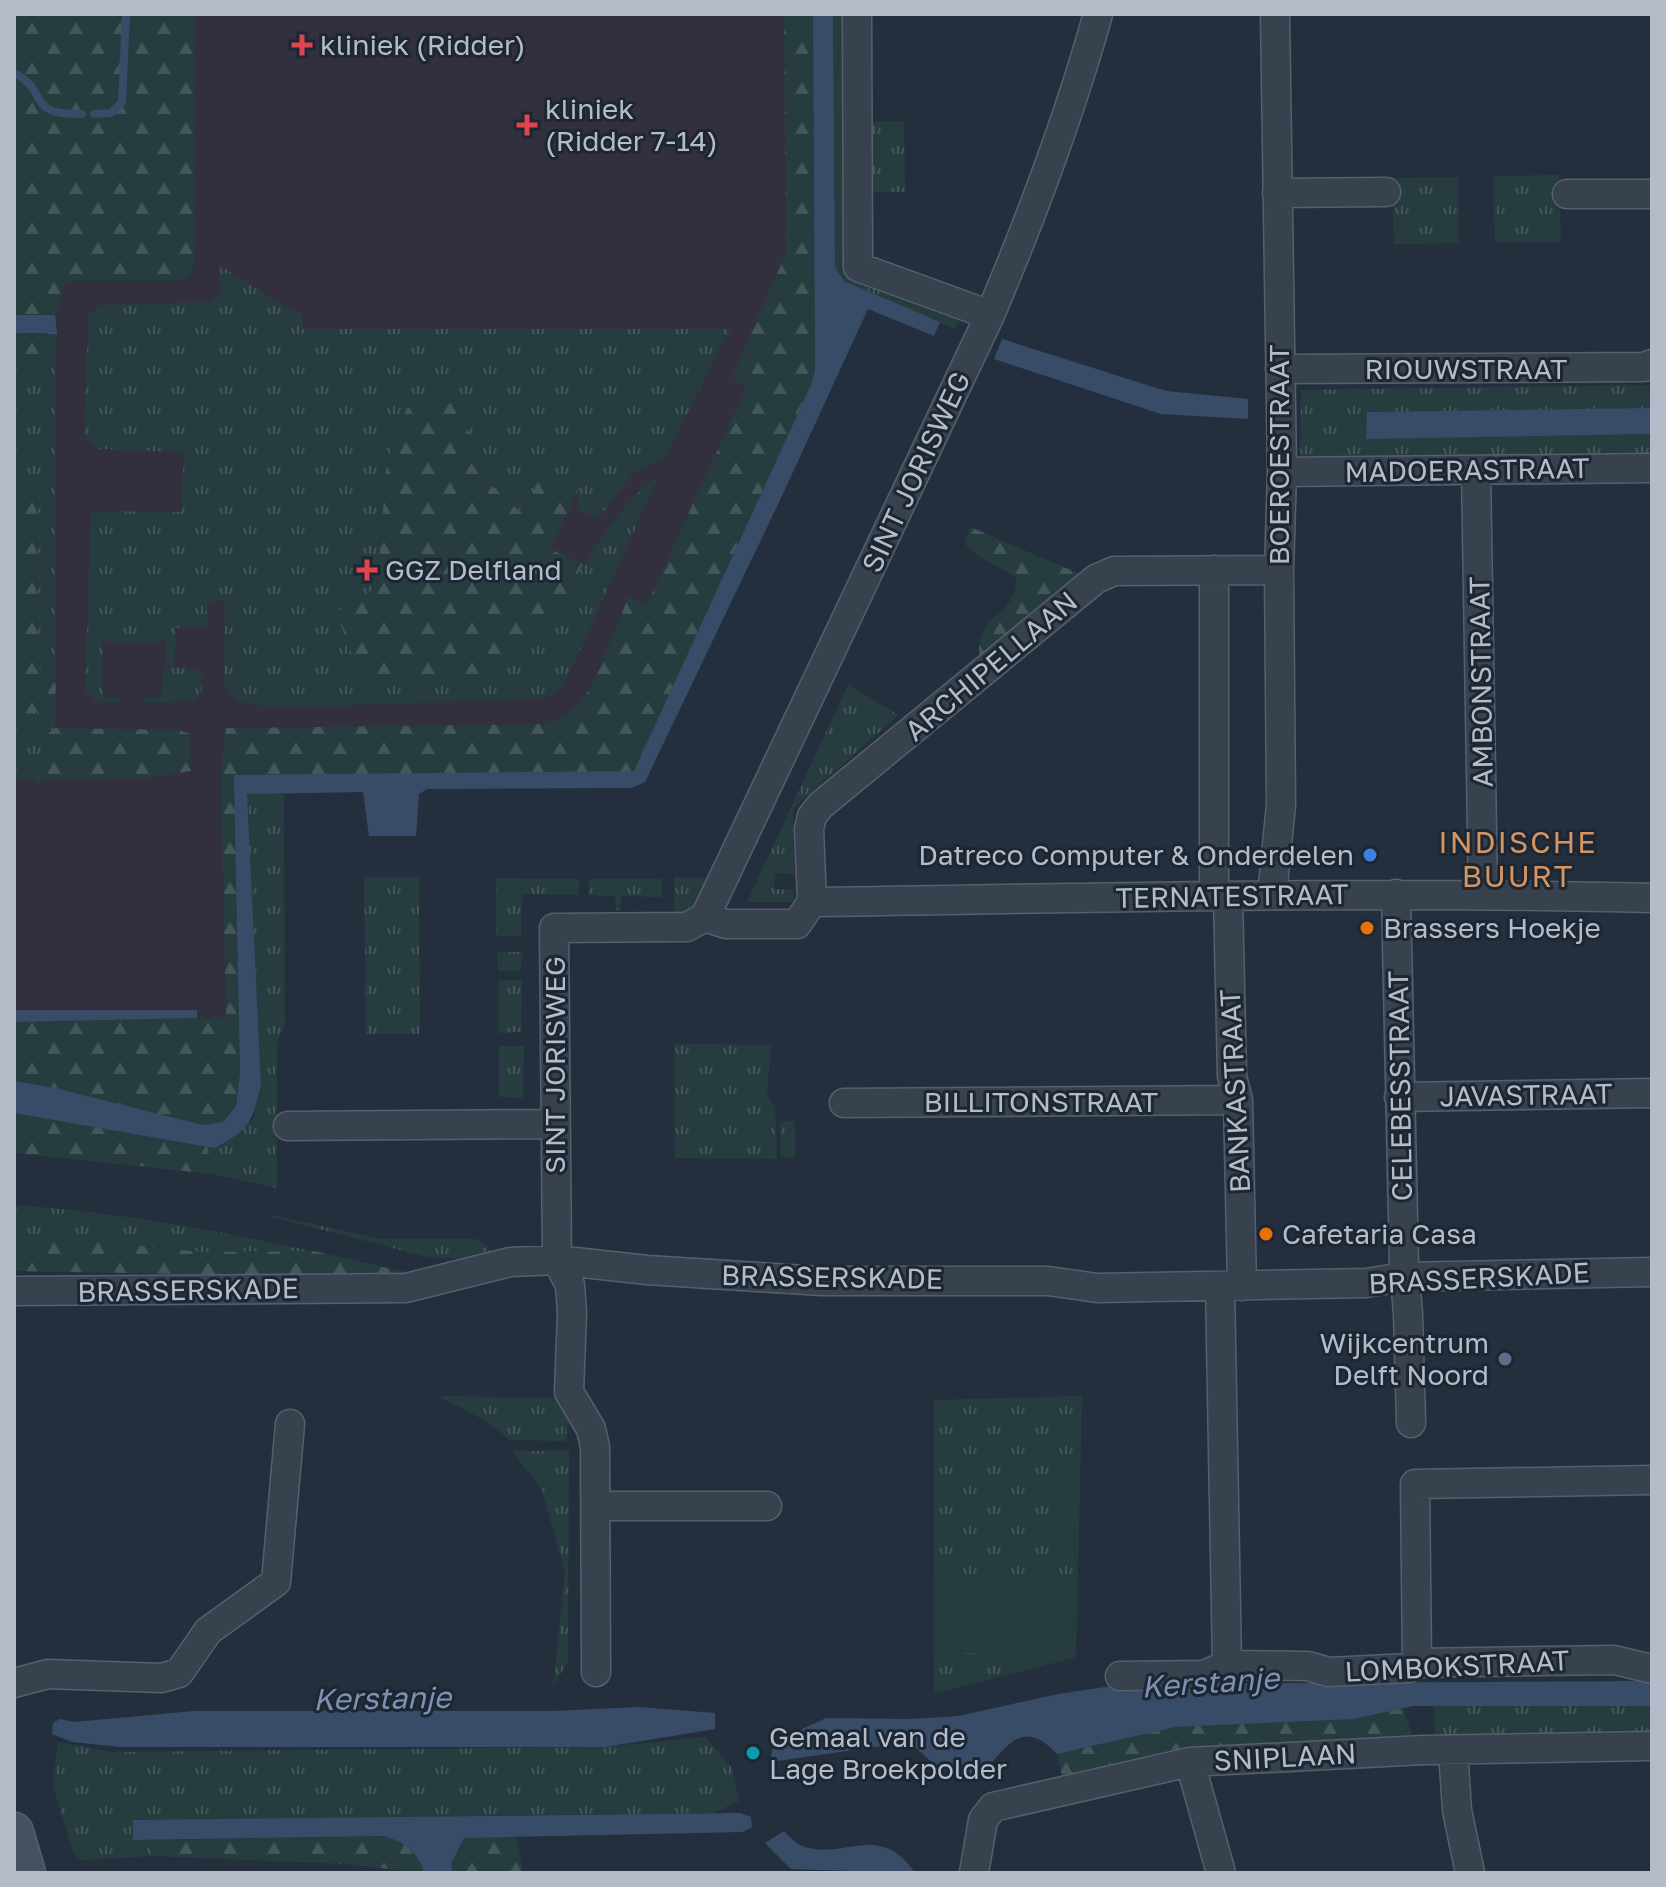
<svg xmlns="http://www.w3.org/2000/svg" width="1666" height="1887" viewBox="0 0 1666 1887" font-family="'Golos Text',sans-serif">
<defs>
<pattern id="grass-tufts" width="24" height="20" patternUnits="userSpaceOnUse" patternTransform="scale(2)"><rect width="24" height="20" fill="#263c3f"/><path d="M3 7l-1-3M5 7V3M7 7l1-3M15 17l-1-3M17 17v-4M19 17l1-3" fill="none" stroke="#435659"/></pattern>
<pattern id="forest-firs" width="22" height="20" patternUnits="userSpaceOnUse" patternTransform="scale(2)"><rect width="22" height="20" fill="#263c3f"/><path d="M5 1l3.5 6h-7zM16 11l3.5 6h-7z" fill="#435659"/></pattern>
</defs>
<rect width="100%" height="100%" fill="#242f3e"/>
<!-- medical -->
<path fill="#32303f" d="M14 14H811L803 383 639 757 226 763 227 1107 14 1071Z"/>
<!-- grass -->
<path fill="url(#grass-tufts)" d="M833 14H849L850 267 960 315 955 329 844 281 835 267Z
M904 121 905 192H870L869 122Z
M1559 175 1561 242 1495 243 1493 176Z
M1458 177 1459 243 1394 244 1392 178Z
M219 265 291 310 302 311 303 329H730L665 458 633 473 599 518 577 510 578 490 538 477 529 519 479 474 469 460H387L377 587 362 680 379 679 546 629C573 582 614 505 659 476L564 685 552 696 530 699 296 707 257 705 237 700 224 684 225 600 207 602V625L176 628 174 667 193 669 201 673 202 692 192 701 144 703 143 698 162 697 163 670 167 669 166 641 102 642 103 698H120V703L97 702 85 690 91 511 181 512 184 452 100 449 84 438 88 316 99 305 210 302 220 292Z
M14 361H56V679L41 675 37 661 36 484 14 483Z
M1652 385V408L1368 412 1366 438 1652 434V461L1300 467 1301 390Z
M14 595 15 712 55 713V728L43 738 45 780 36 785 35 780H14Z
M848 685 899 715 793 808 794 874 775 873 774 889 794 890V902H747Z
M246 794H284L285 1023 277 1044V1188L213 1174 207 1148H214L253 1119 261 1085Z
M364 877H419L420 1034H366Z
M674 877 710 878 699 909 674 917Z
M496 878 579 879V895L522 894 521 936H496Z
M589 879H662V897L621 896V911H616L615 896 589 895Z
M497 952H522L521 971H498Z
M499 980H522L521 1032 498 1033Z
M674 1044 771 1045 767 1093 775 1108 777 1159 675 1158Z
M499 1046H524L523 1098 499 1097Z
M780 1121H795V1157H781Z
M14 1205C119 1212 212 1230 314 1251L202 1252 14 1233Z
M273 1215 381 1239H476L486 1244 491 1253 468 1259 428 1257 272 1217Z
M436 1396 559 1398 568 1418 566 1441 510 1440C487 1420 464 1408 436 1396Z
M1082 1396 1076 1657 934 1694V1400Z
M512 1451H569L568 1662 553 1686 565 1573 542 1490Z
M1434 1706H1652V1734L1435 1743Z
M705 1737 732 1768 739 1801 713 1813 133 1820V1840H153V1856L83 1860 74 1855 53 1786 58 1742 112 1752 605 1747Z"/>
<!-- forest -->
<path fill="url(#forest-firs)" d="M14 14H195V262L189 278 173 281H66L55 315H14Z
M784 14H813L815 371 811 385 634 772 246 776V1018L236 1106 223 1122 203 1126 213 1174 14 1153V1022L226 1017 221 771 226 728 541 724C555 720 570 715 579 704 597 682 617 624 629 596L647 604 746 388 732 377 786 253Z
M14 333H57L56 361H14Z
M461 402 473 449 469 460 479 474 528 519 537 477 578 490 550 549 583 564C567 593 552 629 528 653 495 685 407 677 362 680L336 612 377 587 387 460 407 408Z
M14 483H36L37 661 41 675 56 679 55 713H15Z
M970 527 1080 574 980 659C972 613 1018 619 1016 577L978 556 965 544Z
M55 728 179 730 190 734 191 771 144 778 45 780 43 738Z
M14 1233 202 1252 314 1251 414 1274 412 1278 14 1271Z
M1403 1708 1414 1741 1062 1777 1057 1754 1175 1727 1354 1719Z
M384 1836C406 1843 417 1850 424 1873L346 1864 153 1856V1840Z
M516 1836 523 1873H452L450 1865 463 1837Z"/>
<!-- pitch -->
<path fill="#263c3f" d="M1052 1469H1076V1548H1051Z
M934 1578 1075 1582 1072 1656 936 1652Z"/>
<!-- water -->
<path fill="#394c67" d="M813 14H833L835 267 844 281 940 322 934 336 868 309 781 498 645 782 631 788 427 789 419 794 416 836H369L363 792 247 794 261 1085C252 1122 250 1130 214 1148L14 1113V1081L55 1088 203 1125 223 1122 236 1106 240 1072 234 775 634 771 811 385 815 371Z
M14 315H55L57 333H14Z
M1002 339 1166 391 1248 399V419L1161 414 994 359Z
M1652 408V434L1366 439 1367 412Z
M14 1010H197V1018L14 1022Z
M1652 1681V1706H1413L1354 1719 1175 1727 1057 1754C1024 1718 1008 1744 984 1772 942 1776 939 1769 910 1742L770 1762 774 1742 826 1718 912 1719 958 1716 1058 1694 1125 1684Z
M639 1707 715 1713V1729L605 1747H120L72 1742 52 1734 53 1723 60 1719 74 1722 194 1711H551Z
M740 1813 751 1817 752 1827 743 1832 464 1838 451 1864 452 1873H424C417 1850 406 1843 384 1836L133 1840V1820Z
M784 1831C788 1835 793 1841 798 1844 840 1865 878 1818 915 1873L791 1869 765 1843Z"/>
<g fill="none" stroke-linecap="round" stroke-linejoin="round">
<!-- stream -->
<path stroke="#394c67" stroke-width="8" d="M14 73C51 92 24 115 82 114
M94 114 111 113 122 102 126 14"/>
<defs>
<path id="minor" d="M857 14 858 267 990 315
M1277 193 1386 192
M1567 194H1652
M1280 369 1644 367 1652 364
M1476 470 1483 894
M1282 472 1652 468
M1396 894 1404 1266 1408 1314 1411 1423
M1272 895 1281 805 1279 570 1282 472 1275 14
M1214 896V570
M1228 896 1232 1076 1238 1100 1242 1286
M812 902C1092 898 1372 891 1652 898
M812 902 809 829 812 816 821 805 1096 579 1114 571 1279 570
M705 917 990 315C1032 216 1069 118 1098 14
M1399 1097 1652 1093
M844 1103 1238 1100
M288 1126 554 1124
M1220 1286 1227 1665
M14 1291 406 1288 510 1262 557 1260 647 1270 822 1281H1048L1097 1288 1366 1283 1404 1277 1652 1272
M596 1506H767
M1417 1663 1415 1484 1652 1480
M596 1672 595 1447 591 1429 569 1392 572 1313 570 1285 557 1260 554 928 687 927 705 917 726 924H797L812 902
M1120 1676 1204 1675 1227 1665 1308 1666 1329 1672 1409 1668 1417 1663 1614 1660 1652 1669
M14 1683 48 1674 161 1678 179 1673 208 1631 276 1582 290 1424
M1453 1750 1457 1810 1470 1873
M1190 1762 1221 1873
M974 1873 983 1820 993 1807 1190 1762 1424 1750 1652 1746"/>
<path id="secondary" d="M14 1832 26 1873"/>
</defs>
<!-- minor casing -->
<use href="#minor" stroke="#565f6c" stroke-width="31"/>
<!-- secondary casing -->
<use href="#secondary" stroke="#565f6c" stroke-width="41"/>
<!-- minor -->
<use href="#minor" stroke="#38414e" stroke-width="28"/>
<!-- secondary -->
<use href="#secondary" stroke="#465061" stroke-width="38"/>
</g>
<!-- markers -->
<g fill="#e0444e" stroke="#1d2633" stroke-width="3">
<path d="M298 33h8v8h8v8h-8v8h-8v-8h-8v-8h8z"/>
<path d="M523 113h8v8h8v8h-8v8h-8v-8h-8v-8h8z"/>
<path d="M363 558h8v8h8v8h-8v8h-8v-8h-8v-8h8z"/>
</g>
<circle fill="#3f7fe0" stroke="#1d2633" stroke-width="3" cx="1370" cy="855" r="8"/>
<g fill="#e8710a" stroke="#1d2633" stroke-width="3">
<circle cx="1367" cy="928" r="8"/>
<circle cx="1266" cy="1234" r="8"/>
</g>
<circle fill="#5c6f8a" stroke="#1d2633" stroke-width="3" cx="1505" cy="1359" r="8"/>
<circle fill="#0f9aa8" stroke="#1d2633" stroke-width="3" cx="753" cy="1753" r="8"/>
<g text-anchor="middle" stroke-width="6" stroke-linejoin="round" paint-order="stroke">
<!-- poi labels -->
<g font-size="28" fill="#b4bcc9" stroke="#1d2633" text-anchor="start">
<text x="320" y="55">kliniek (Ridder)</text>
<text x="545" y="119">kliniek<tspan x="545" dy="32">(Ridder 7-14)</tspan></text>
<text x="385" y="580">GGZ Delfland</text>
<text x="1354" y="865" text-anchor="end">Datreco Computer &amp; Onderdelen</text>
<text x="1383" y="938">Brassers Hoekje</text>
<text x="1282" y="1244">Cafetaria Casa</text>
<text x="1489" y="1353" text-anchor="end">Wijkcentrum<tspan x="1489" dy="32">Delft Noord</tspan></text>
<text x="769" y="1747">Gemaal van de<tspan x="769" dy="32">Lage Broekpolder</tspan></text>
</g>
<!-- street labels -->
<g font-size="28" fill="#b4bcc9" stroke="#1d2633">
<text x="1466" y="379">RIOUWSTRAAT</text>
<text transform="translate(1279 455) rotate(-90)" y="10">BOEROESTRAAT</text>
<text transform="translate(1467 470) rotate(-1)" y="10">MADOERASTRAAT</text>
<text transform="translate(916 472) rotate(-65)" y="10">SINT JORISWEG</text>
<text transform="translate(991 666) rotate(-40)" y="10">ARCHIPELLAAN</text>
<text transform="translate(1481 682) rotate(-91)" y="10">AMBONSTRAAT</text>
<text transform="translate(1232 896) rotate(-1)" y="10">TERNATESTRAAT</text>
<text transform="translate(555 1065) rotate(-90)" y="10">SINT JORISWEG</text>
<text transform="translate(1400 1086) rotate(-91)" y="10">CELEBESSTRAAT</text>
<text transform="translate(1235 1091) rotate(-93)" y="10">BANKASTRAAT</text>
<text transform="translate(1526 1095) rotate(-1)" y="10">JAVASTRAAT</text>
<text x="1041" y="1112">BILLITONSTRAAT</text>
<text transform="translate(832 1277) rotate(1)" y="10">BRASSERSKADE</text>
<text transform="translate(1479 1278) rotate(-3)" y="10">BRASSERSKADE</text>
<text transform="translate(188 1290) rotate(-1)" y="10">BRASSERSKADE</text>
<text transform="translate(1457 1666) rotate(-3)" y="10">LOMBOKSTRAAT</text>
<text transform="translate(1285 1757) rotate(-3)" y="10">SNIPLAAN</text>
</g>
<!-- neighbourhood labels -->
<g font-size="30" letter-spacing="2" fill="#d59563" stroke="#1d2633">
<text x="1518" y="853">INDISCHE<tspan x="1518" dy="34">BUURT</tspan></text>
</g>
<!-- water labels -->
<g font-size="30" font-style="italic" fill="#7c92b1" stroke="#1d2633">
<text transform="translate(1210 1683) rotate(-4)" y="10">Kerstanje</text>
<text transform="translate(382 1699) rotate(-1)" y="10">Kerstanje</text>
</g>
</g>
<!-- border -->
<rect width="1666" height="1887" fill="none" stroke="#b4bcc9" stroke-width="32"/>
</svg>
